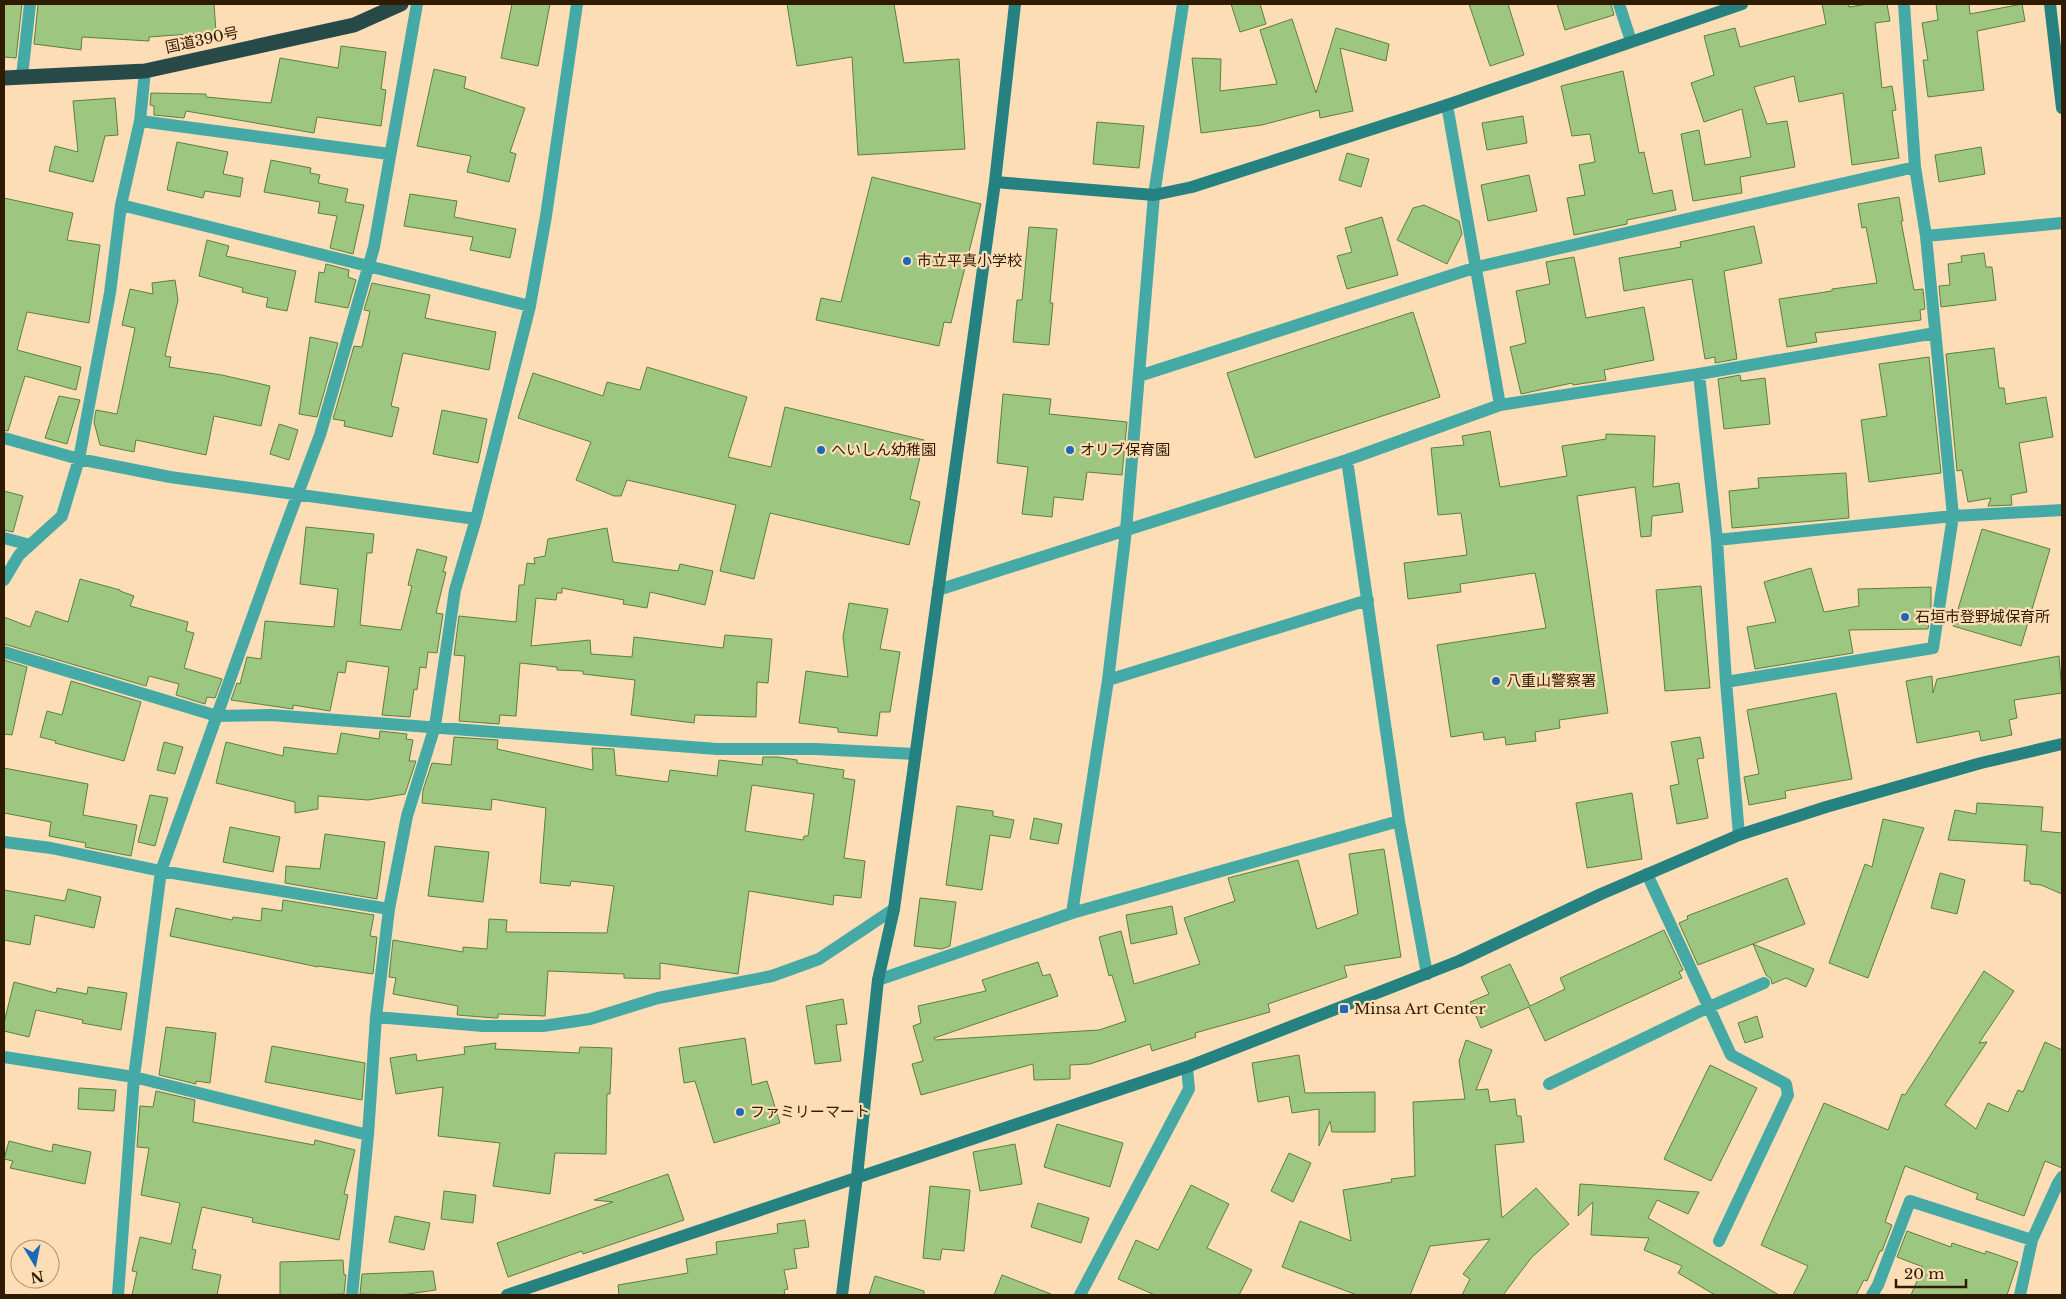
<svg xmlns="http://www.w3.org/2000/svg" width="2066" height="1299" viewBox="0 0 2066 1299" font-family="'Libre Baskerville','Noto Sans JP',serif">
<rect width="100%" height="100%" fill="#fdddb6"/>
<!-- building -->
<path fill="#9dc680" stroke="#5b803d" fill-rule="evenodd" d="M4 4H22L16 58 4 57Z
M38 4H214L216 32 149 37V41L82 37 81 50 34 44Z
M512 4H550L538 66 501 58Z
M787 4H894L904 63 959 59 965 149 858 155 852 57 797 66Z
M1231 4H1260L1266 24 1240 32Z
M1469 4H1508L1524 55 1490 66Z
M1557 4H1611L1614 15 1565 30Z
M1822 4H1848L1849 7 1868 4H1887L1890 21 1875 23 1882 88 1892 86 1896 110 1892 111 1899 158 1852 165 1843 93 1799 102 1794 76 1754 87 1767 124 1787 121 1795 167 1740 177 1742 193 1693 201 1681 134 1699 130 1705 165 1751 157 1742 109 1704 122 1691 83 1714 75 1704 36 1735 28 1740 47 1826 24Z
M1936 4H1969L1970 14 2022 4 2025 21 1977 31 1984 90 1928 97 1923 60H1928L1922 23 1938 20Z
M1292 19 1316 93 1336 28 1389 44 1386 61 1340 48 1353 111 1320 118 1319 110 1262 125 1201 133 1192 58 1221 59 1220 91 1277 84 1260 30Z
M341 46 386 52 381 89 386 90 381 126 317 117 314 133 186 111 184 118 154 115V106L150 105 151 93 206 94V97L271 103 280 58 338 68Z
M434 69 466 77 464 88 525 108 510 152 516 154 509 182 467 172 471 156 417 146Z
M1623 71 1639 153 1644 152 1653 194 1672 190 1676 210 1627 220V224L1574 235 1567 198 1585 195 1579 165 1595 162 1590 134 1572 136 1561 86Z
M115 98 118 135 105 136 93 182 49 171 55 146 78 152 73 101Z
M1523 116 1527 143 1487 150 1482 123Z
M1097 122 1144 126 1139 168 1093 164Z
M177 142 228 152 223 174 243 178 240 197 205 191 203 198 167 190Z
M1981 147 1985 174 1939 182 1935 155Z
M1347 153 1369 159 1361 187 1339 180Z
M271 160 311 168 310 173 320 175 318 183 348 189 345 202 364 205 353 254 330 248 337 216 318 213 320 202 264 192Z
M1529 175 1537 211 1488 221 1481 185Z
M872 177 981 204 951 323 944 322 939 346 816 320 821 298 841 302Z
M410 194 457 201 454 217 516 229 510 258 470 250 473 237 404 226Z
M1899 197 1903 221H1901L1914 290 1923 289 1925 309 1920 310 1921 320 1815 333 1817 342 1787 347 1779 299 1832 291V289L1877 283 1866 227 1862 228 1858 204Z
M4 198 73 213 67 240 100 245 89 323 27 312 17 350 81 367 76 390 25 376 8 431 4 430Z
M1424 205 1459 221 1462 234 1447 264 1397 240 1413 208Z
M1382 217 1398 275 1347 289 1337 256 1352 252 1345 228Z
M1754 226 1762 263 1724 271 1737 359 1715 363V357L1705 359 1692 279 1624 291 1619 258 1681 247 1680 242Z
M1029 227 1057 229 1050 303H1053L1049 345 1013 342 1017 300H1022Z
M207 240 229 246 226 256 296 271 287 311 266 307 268 298 242 292 243 288 199 276Z
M1984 253 1986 267H1992L1996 300 1941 307 1939 286 1950 285 1948 264 1962 262 1961 256Z
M1574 257 1586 318 1644 307 1654 360 1604 370 1606 380 1573 385 1572 383 1521 394 1510 347 1526 343 1516 291 1550 284 1546 262Z
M326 264 349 270 348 277 356 280 348 308 315 302 319 272 324 273Z
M175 280 178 300 165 356 171 357 169 367 222 375 270 386 261 426 214 416 206 455 136 440 134 452 100 445 94 422 96 410 117 414 135 328 122 325 130 289 153 294 152 283Z
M372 283 430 295 425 318 496 332 489 370 403 353 391 406 399 408 392 437 344 426 345 421 333 419 354 346 362 347 370 311 364 310Z
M1413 312 1440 397 1255 458 1227 373Z
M310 337 338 343 317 417 299 414Z
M1994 348 1999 388H2004L2006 404 2046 397 2053 437 2019 443 2027 492 2011 495 2012 505 1988 506 1991 498 1968 502 1962 470 1957 471 1946 354Z
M1929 357 1941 473 1869 482 1861 420 1887 416 1879 364Z
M647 367 747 397 728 457 771 467 785 407 924 440 910 499 920 502 909 545 770 513 754 579 720 571 736 505 627 480 621 496H614L576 480 591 442 518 418 533 373 603 396 607 382 640 390Z
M1740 375 1741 381 1765 378 1770 424 1724 429 1718 379Z
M1003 394 1051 399 1049 414 1127 422 1122 475 1087 472 1083 500 1054 497 1052 517 1022 514 1028 467 997 463Z
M59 396 80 400 67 444 45 438Z
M442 410 487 419 478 463 433 454Z
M279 424 298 430 289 460 270 454Z
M1490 431 1500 487 1567 476 1562 446 1606 439V434L1655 436 1653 487 1679 483 1683 512 1652 516 1651 536 1641 537 1635 487 1577 496 1608 713 1559 720 1560 728 1535 732 1536 741 1506 745 1505 737 1484 740 1483 732 1451 737 1437 645 1546 628 1535 573 1460 584 1461 592 1408 599 1404 563 1467 555 1461 513 1438 515 1431 448 1464 445 1462 436Z
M1846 473 1849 518 1732 528 1729 491 1759 488 1758 478Z
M4 491 23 496 13 532 4 530Z
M306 527 374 534 372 553H367L360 625 401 630 412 586 408 585 417 549 447 557 443 572H446L436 613 443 614 437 653 428 652 426 668 420 667 417 690 414 689 410 717 382 715 389 667 347 661 345 673 338 672 330 711 293 705V709L231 700 237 683 240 684 247 657 261 659 265 621 334 627 338 589 300 584Z
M607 528 613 562 678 571 680 564 713 571 705 605 650 592 647 608 623 604 624 600 562 588V593H557L556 600 536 598 531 646 590 640 591 654 632 657 634 637 723 648 725 635 772 639 768 683 757 682 756 717 695 715 694 723 631 715 635 680 583 674V671L557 670V667L520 663 516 716 500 715 499 724 459 721 465 656 454 655 459 616 516 622 519 585H524L527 563 535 564 534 558 545 556 548 539Z
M1982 529 2050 549 2021 646 1953 626Z
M1811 568 1824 612 1859 606 1858 589 1931 587V607L1928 629 1849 630 1853 653 1755 669 1747 627 1776 622 1764 582Z
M80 579 120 590V591L134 596 130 606 188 622 186 631 194 633 184 668 222 679 215 698 207 697 205 704 176 695 179 684 149 676 146 686 4 644V617L30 627 36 611 68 622Z
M1701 586 1710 688 1665 691 1656 590Z
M849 603 888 609 880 649 900 652 890 712H880L877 736 838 732V728L799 723 806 671 848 677 843 637Z
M2059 656 2062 693 2014 700 2017 718 2009 720 2012 735 1981 741 1979 731 1917 743 1906 681 1932 676 1933 693 1937 679Z
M4 660 27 667 12 735 4 734Z
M71 681 141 702 124 761 55 743 56 741 40 737 47 711 62 715Z
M1836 693 1852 779 1785 791 1786 798 1749 805 1744 777 1759 774 1747 710Z
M380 731 407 734 406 739 413 740 409 761H416L405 794 368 800 318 796V809L295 813V802L216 783 226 742 283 756 284 747 335 754H337L341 733 379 739Z
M454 737 498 740 497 749 593 770 592 748 614 749 616 775 668 782 670 770 717 776 719 760 762 765 763 757H777L797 760V763L844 770 843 778 855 780 844 858 865 861 861 898 834 895 833 905 749 891 738 974 660 963V979L624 978V974L548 971 545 1016 498 1014V1018H495L457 1015 458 1006 393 994 396 978 389 977 393 940 463 952V947L487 949 489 919 507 920 506 932 607 933 614 886 571 881 570 886 540 883 546 808 492 799 491 810 422 803 423 790 432 763 451 765ZM752 785 814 794 808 836H804L803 840 745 831Z
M1700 737 1704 758 1697 759 1708 818 1677 824 1670 786 1679 784 1671 742Z
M164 742 183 747 175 774 157 770Z
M4 768 88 784 83 815 137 825 131 856 85 847 86 843 49 836 51 822 4 813Z
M1632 793 1642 859 1587 868 1576 803Z
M150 795 168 798 155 846 138 842Z
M1977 803 2043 807 2041 831 2062 833V894L2041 885 2030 884V881H2024L2027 845 1948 840 1955 810 1976 814Z
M957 806 993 811V816L1014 820 1010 838 990 835 982 890 946 885Z
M1034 818 1062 824 1058 844 1030 839Z
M1883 819 1924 828 1868 978 1829 963 1865 864 1872 867Z
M230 827 280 837 273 872 223 862Z
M325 834 385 842 377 899 285 883 286 866 320 869Z
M435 846 489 852 483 902 428 896Z
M1384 849 1401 957 1344 966 1347 977 1268 1004 1270 1012 1195 1033 1196 1037 1152 1051 1150 1044 1090 1064 1070 1065V1079L1034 1080 1033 1064 921 1095 912 1064 923 1061 913 1026 921 1023 918 1006 986 991 982 980 1038 962 1043 976 1050 974 1058 996 934 1038 935 1040 1099 1030 1126 1021 1112 975 1109 976 1099 937 1121 931 1134 984 1200 964 1184 918 1235 901 1228 878 1298 860 1317 929 1358 914 1349 854Z
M1940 873 1965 880 1957 914 1931 908Z
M1787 878 1805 924 1698 965 1679 923 1688 919 1687 916Z
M68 889 101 897 94 928 35 915 30 945 4 940V890L65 901Z
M920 898 956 902 950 946 942 949 914 946Z
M283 900 374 915 370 936 377 937 373 974 318 966V967L170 936 176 908 232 920 233 917 261 921 262 908 282 911Z
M1172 906 1177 934 1131 944 1126 915Z
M1664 930 1683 970 1679 972 1682 978 1545 1041 1529 1007 1481 1028 1470 1002 1489 994 1481 977 1510 964 1530 1006 1565 989 1560 978Z
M1753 944 1814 969 1806 987 1786 978 1772 984 1771 979 1766 975Z
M1984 971 2014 991 1979 1043 1987 1042 1945 1105 1976 1129 1988 1103 2008 1112 2018 1090 2023 1092 2045 1042 2062 1050V1168L2045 1161 2024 1216 1976 1199 1978 1194 1905 1166 1885 1222 1892 1225 1882 1251H1880L1867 1281 1864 1280 1856 1295H1793L1808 1266 1761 1245 1824 1103 1888 1130 1902 1094 1905 1095Z
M14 982 56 993 57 988 87 994 88 987 127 993 121 1030 82 1023 83 1020 36 1010 29 1037 4 1031V1023Z
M843 999 847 1024 836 1025 841 1061 815 1064 806 1006Z
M1757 1016 1763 1037 1745 1043 1738 1023Z
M166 1027 216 1033 210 1083 196 1081V1084L159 1075Z
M745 1038 752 1085 767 1081 780 1123 714 1143 695 1081 684 1083 679 1048Z
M1466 1040 1492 1050 1476 1090 1488 1089 1490 1102 1515 1099 1517 1116H1521L1524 1142 1495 1145 1502 1218 1536 1188 1569 1224 1532 1257 1503 1295H1462L1470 1279 1463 1274 1490 1239 1430 1246 1410 1295H1357L1282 1267 1300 1221 1351 1241 1343 1190 1392 1182 1391 1179 1415 1176 1413 1102 1465 1099 1459 1061Z
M496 1043 495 1049 579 1053 580 1047 612 1048 610 1094H607L606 1154 555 1153 550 1194 493 1186 500 1143 438 1136 443 1087 396 1094 390 1058 416 1054 417 1061 465 1054 464 1047Z
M272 1046 365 1063 362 1100 265 1082Z
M1299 1055 1305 1093 1375 1092V1132H1332L1330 1121 1319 1146V1109L1292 1113 1289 1096 1258 1102 1252 1063Z
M1710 1065 1757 1088 1711 1181 1664 1159Z
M79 1088 116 1090 114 1111 78 1109Z
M156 1091 195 1100 193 1122 314 1145 315 1140 355 1150 344 1194 348 1195 339 1240 252 1222 253 1218 202 1207 192 1249 196 1250 192 1269 221 1275 217 1295H132L137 1272 132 1271 140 1237 171 1244 180 1203 141 1195 149 1148 137 1147 140 1106 153 1107Z
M1057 1124 1123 1143 1110 1187 1044 1167Z
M9 1141 52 1152 53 1144 91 1152 85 1184 10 1168 13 1161 4 1159Z
M1015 1144 1022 1184 980 1191 973 1152Z
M1289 1153 1311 1163 1293 1202 1271 1191Z
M668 1174 684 1220 583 1254 582 1251 508 1277 497 1243 613 1202 594 1200Z
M1580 1184 1699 1192 1688 1214 1657 1200 1648 1218 1779 1295H1715L1678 1273 1682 1266 1644 1250 1649 1238 1591 1235 1593 1202 1578 1216Z
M1191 1185 1229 1204 1207 1248 1252 1270 1239 1295H1155L1118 1279 1136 1240 1158 1250Z
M930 1186 970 1190 964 1251 942 1249 940 1260 923 1258Z
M444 1191 476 1195 473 1223 441 1219Z
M1038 1203 1089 1218 1081 1243 1031 1227Z
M395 1216 430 1223 424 1250 389 1242Z
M805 1220 809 1247 794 1249 797 1268 784 1270 788 1289 784 1290 785 1295H619L618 1285 688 1273 686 1259 717 1254 716 1242 778 1233 777 1224Z
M1907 1231 1951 1247 1952 1243 1985 1254 1986 1251 2018 1262 2007 1295H1911L1923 1267 1897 1257Z
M343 1260 344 1275H346L344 1294 280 1295V1262Z
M433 1271 436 1290 401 1295 360 1294 362 1274Z
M1002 1275 1051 1294V1295H994Z
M875 1276 924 1291V1295H869Z"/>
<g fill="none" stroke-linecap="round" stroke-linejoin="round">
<!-- street -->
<path stroke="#45a9a6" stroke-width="12" d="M1619 4 1631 41
M22 76 30 4
M1447 105 1500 405
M140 121 389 154
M121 205 530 306
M1926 236 2062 223
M1699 374 1717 540 1726 682 1739 835
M1139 376 1477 267 1915 167
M4 438 79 459 170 477 476 519
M1347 460 1399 821 1427 974
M4 538 30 545
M1717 540 1953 516 2062 510
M4 580 19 555 62 516 79 459 110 293 121 205 140 121 145 71
M938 590 1347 460 1500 405 1699 374 1935 333
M4 652 217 716 271 715 717 749H816L915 754
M1108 680 1368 600
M1726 682 1933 648 1953 516 1926 236 1915 167 1904 4
M4 842 51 848 161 871 389 909
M1647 874 1731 1055 1786 1084 1788 1095 1719 1241
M1072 913 1108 680 1126 530 1154 195 1183 4
M878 980 1072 913 1399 821
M376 1017 483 1026H543L590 1019 658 998 772 976 819 959 894 909
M4 1057 134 1077 368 1135
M1549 1084 1709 1007 1764 983
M118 1295 134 1077 161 871 274 557 320 435 374 247 417 4
M352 1295 368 1135 376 1017 389 909 407 816 435 726 455 590 476 519 530 306 546 216 577 4
M1080 1295 1189 1089 1187 1067
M1872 1295 1878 1285 1910 1201 2032 1240
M2020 1295 2032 1240 2058 1183 2062 1177"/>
<!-- secondary -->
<path stroke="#258280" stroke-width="12" d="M2050 4 2062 108
M995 182 1154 195 1192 187 1447 105 1742 4
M507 1295 1187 1067 1459 961 1601 894 1739 835 1826 807 1981 763 2062 744
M842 1295 857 1176 878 980 894 909 995 182 1015 4"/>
<!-- highway -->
<path stroke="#274a49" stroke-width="15" d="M4 78 145 71 354 25 401 4"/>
</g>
<!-- markers -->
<g fill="#1a6ab8" stroke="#fdddb6" stroke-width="2">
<circle cx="907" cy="261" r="5"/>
<circle cx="821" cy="450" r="5"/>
<circle cx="1070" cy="450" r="5"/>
<circle cx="1905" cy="617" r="5"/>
<circle cx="1496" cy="681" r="5"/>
<rect x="1339" y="1004" width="10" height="10" rx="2.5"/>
<circle cx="740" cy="1112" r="5"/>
</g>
<g text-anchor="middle" stroke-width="4.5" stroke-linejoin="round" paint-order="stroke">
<!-- street labels -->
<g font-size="15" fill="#2f1b00" stroke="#fdddb6">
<text transform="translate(202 40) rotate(-12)" y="5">国道390号</text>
</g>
<!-- poi labels -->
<g font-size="15" fill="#2f1b00" stroke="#fdddb6" text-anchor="start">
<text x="917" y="266">市立平真小学校</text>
<text x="831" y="455">へいしん幼稚園</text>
<text x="1080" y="455">オリブ保育園</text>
<text x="1915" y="622">石垣市登野城保育所</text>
<text x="1506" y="686">八重山警察署</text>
<text x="1354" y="1014">Minsa Art Center</text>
<text x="750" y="1117">ファミリーマート</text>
</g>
</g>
<!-- border -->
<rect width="2066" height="1299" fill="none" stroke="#2f1b00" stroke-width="10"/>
<!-- north arrow -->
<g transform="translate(35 1264) rotate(170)"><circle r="24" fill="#fdddb6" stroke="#ab8f6d"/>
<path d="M0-4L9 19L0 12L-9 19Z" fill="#1a6ab8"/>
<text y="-8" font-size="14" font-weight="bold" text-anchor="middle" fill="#2f1b00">N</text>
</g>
<!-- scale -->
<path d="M1896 1279v8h70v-8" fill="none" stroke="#2f1b00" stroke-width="2.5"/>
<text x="1904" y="1279" font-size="15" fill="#2f1b00" stroke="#fdddb6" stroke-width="4" paint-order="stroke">20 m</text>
</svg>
